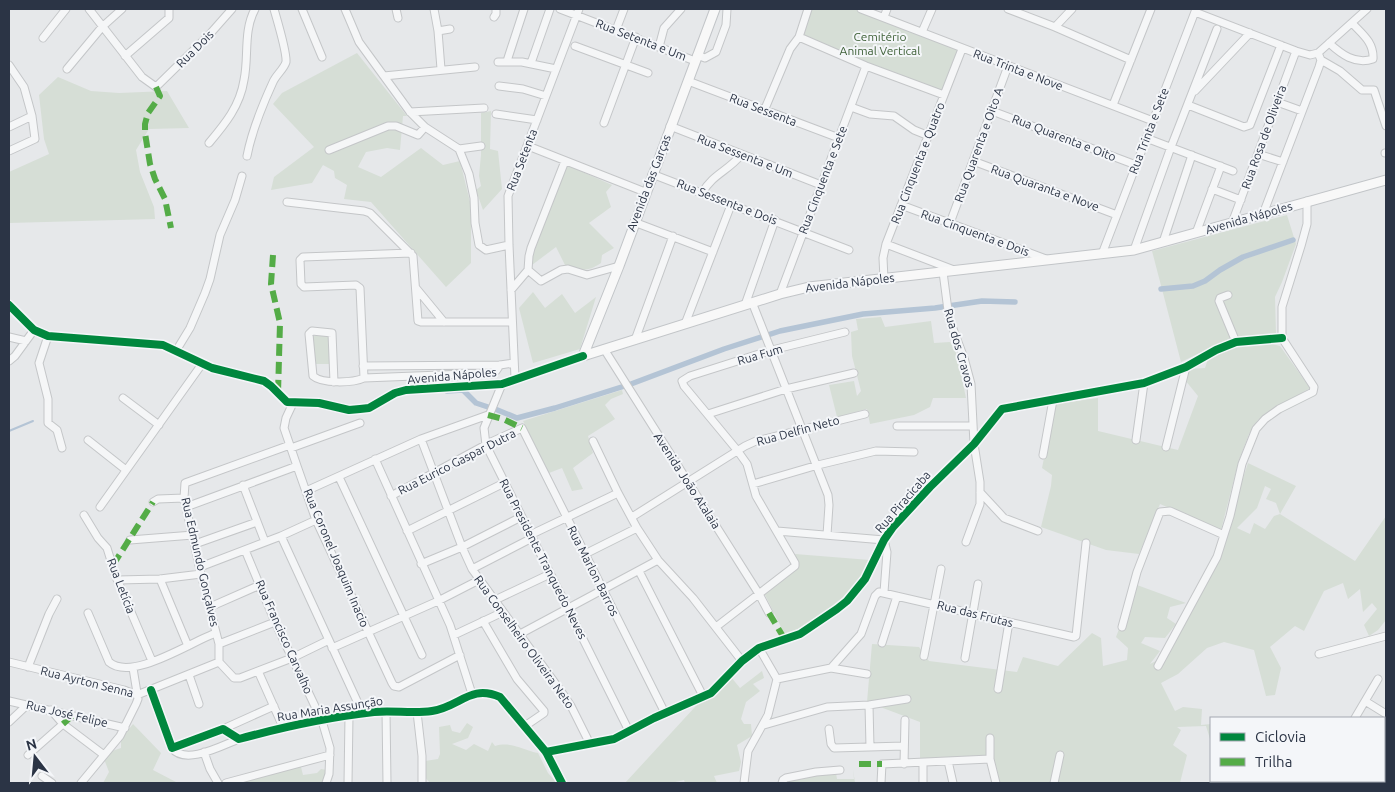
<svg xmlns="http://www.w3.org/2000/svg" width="1395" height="792" viewBox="0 0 1395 792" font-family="Ubuntu,sans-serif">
<rect width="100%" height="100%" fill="#e6e8ea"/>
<!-- green -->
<path fill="#d6ded6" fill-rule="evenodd" d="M808 9H862L962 49 944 95 799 37Z
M357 53 407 116H403L400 150 387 148 366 152 358 167 381 177 421 148 443 165 460 161 471 206V263L446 287 371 202 344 199 347 185 335 178 334 171 323 165 312 183 271 190 274 177 314 147 273 104 282 93Z
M58 77 91 91 119 93 167 91 189 128 149 129 136 150 140 172 154 207 155 219 9 223V172L49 154 44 139 39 95Z
M491 111 490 149 498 151 502 189 483 210 476 190 481 186 479 176 481 155V113Z
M567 165 612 185 606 192 611 207 589 223 614 248 602 255 601 263C586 273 581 270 565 265L556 247 532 265V255Z
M1287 215 1296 244 1282 282 1275 297 1276 334 1229 339 1181 362 1152 251Z
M533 292 545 308 562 294 575 313 596 297 580 349 533 363 519 308Z
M881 317 885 327 931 321 934 343 950 342 957 355 966 398H933L930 407 914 415 870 424 867 409 837 417 829 385 854 381 857 396 861 391 852 356 851 332 858 330 856 319Z
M312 336H328L330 364H314Z
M1268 343 1280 346 1310 388 1258 420 1249 434 1239 460 1221 530 1160 504 1139 554 1106 550 1041 527 1051 486 1052 475 1042 468 1055 404 1098 398V431L1178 450 1198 396 1185 380 1189 369 1205 368 1208 359 1238 345Z
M622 390 623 394 611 399 605 405 615 419 588 436 593 453 573 468 583 489 572 491 562 468 549 473 523 421Z
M1248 463 1296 486 1280 514 1355 561 1386 516V620L1378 630 1369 636 1364 625 1377 609 1372 603 1363 612 1360 589 1348 599 1343 583 1324 591 1304 631 1295 626 1270 647 1281 668 1275 695 1266 696 1254 650 1224 642 1207 648 1178 674 1161 683 1175 711 1183 707 1202 709 1201 725 1211 724V742L1206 726 1177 727 1181 730 1173 745 1187 755 1180 783H996L987 756 920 759V722L867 702 872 644 919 647 929 661 1017 672 1023 657 1058 666 1092 633 1101 638 1103 666 1127 660 1128 648 1116 637C1123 620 1127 601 1137 585L1186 603 1170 607 1167 618 1176 624 1165 638 1145 637 1141 643 1160 651 1150 664 1168 655 1203 584 1229 520ZM1265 486 1271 489 1266 499 1276 503 1280 514 1274 516 1265 529 1254 523 1250 534 1237 528 1257 508Z
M795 554 870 560C858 586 839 603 816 619 806 626 797 633 785 635L764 593 799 566Z
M762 671 764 678 753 684 760 691 746 702 741 719 744 724H751L752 736 737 745 741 762 739 771 714 776 717 783H685L684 780 671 783H625L706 695 731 677 740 688Z
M467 723 473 727 468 738 452 744 466 750 474 744 488 751 492 742 495 746C511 741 523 750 538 753L548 773 557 783H430L424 776 425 761 438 759 440 754 439 727 450 725 452 731 460 733Z
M133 724 161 753 153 770 176 782 184 783H103L109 772 104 759 112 751 121 748V739Z
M300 763 303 775 317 773 321 769 327 770 323 783H236Z
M853 769 855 783H786V780L836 773 837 779H854Z"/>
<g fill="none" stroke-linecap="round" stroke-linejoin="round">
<!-- stream -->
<path stroke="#b4c4d5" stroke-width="2" d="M9 431 33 421"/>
<!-- canal -->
<path stroke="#b4c4d5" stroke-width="5.5" d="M1161 289 1193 286 1205 281 1220 270 1243 257 1293 240
M447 391 463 390 476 403 488 407
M495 409 517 418 555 408 631 384 724 349 780 331 863 314 935 308 982 301 1015 302"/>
<defs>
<path id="minor" d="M89 9 142 77 156 87 209 35 232 9
M302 9 322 57
M345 9 359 42 410 112 425 127 459 149 469 174 474 198 475 223 479 245 486 250 509 245
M396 9 398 18
M434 9 438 31 441 69
M560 9 695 61
M861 9 1153 121
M1008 9 1055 27 1131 60
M1195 12 1296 51 1310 55 1318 53 1367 9
M494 17 496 14V9
M884 17 887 9
M1055 27 1072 9
M616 30 624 9
M438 31 450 29
M922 32 932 9
M799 37 866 66 944 95
M43 38 66 9
M1329 43C1341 54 1355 65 1373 59 1374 42 1362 34 1352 23
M575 46 648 73
M659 47 664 28 681 9
M697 55 705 58 716 52 726 25 727 9
M125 56 169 18V9
M1321 60 1340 71 1362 90H1374L1386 126
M507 61 524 9
M498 62H522L556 69
M531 63 550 9
M9 65 24 87 32 116 9 127
M67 69 102 27 122 9
M384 76 475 67
M688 81 839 138
M499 86 523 89 546 96
M1195 91 1250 33
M1277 102 1302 111
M1113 105 1151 9
M1188 105 1244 127 1250 125 1281 45
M851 107 870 114 894 116 914 130 929 136
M764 111 790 49 799 37 808 9
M992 111 1136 165
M410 112 484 108
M496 114 537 120
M604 123 636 37
M670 126 821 185
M1146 138 1233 171
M209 143C225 124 240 106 244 80 249 57 243 31 255 9
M528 146 645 192
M459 149 481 146
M329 150 388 126H396L418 135 425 127
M9 151 35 139 32 116
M1385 153H1386
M1258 154 1283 162
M247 156C252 130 262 106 273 82 276 75 284 69 286 62 287 52 277 20 274 9
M973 161 1117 215
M652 174 849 250
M1212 189 1241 200
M702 193C713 174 728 171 741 155
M287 202 364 211 370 213 413 256 418 321 421 322H512
M901 205 1046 259
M1263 214 1319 67 1321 60 1318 53
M634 222 713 252
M950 223 1008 66
M1232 223 1296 51
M1196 233 1221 166
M1163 242 1192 155
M886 244 954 270
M1134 250 1171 147 1217 29
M1102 254 1196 9
M528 270 541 281 561 270 568 269 587 275 619 266
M943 272 949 318 964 358 971 384 974 444 980 482V504L966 542
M884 279 883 258 886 244 962 49
M416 288 444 322
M511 290 528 270 529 256 531 248 565 161
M780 294 866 66
M1228 295 1220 298 1219 301 1236 342
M752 302 828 495 829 505 827 535
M9 305 34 330 48 336 163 345 212 368 264 381 271 386 287 402 319 403 349 410 360 409 369 408 395 393 406 390 502 384 583 356
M745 305 775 220
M685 324 731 205
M48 336 39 363 48 399V423L57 430 62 448
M9 337 26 341
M635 340 673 236
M604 349 759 594 769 613
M176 351 190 328 205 293 210 279 220 235 235 200 242 176
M9 361 15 356 34 330
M363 366 500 365 514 363
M364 378 360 288 356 285 304 287 301 284 300 260 303 257 411 253
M515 378 509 245 508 196 579 9
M334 382 332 333 312 331 309 334 313 376C322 384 353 383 364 378L491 373 496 371 500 365
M502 384 484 428 486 445 629 731
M123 398 159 425
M293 403 286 418 284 428 297 466 316 520 392 683 394 686 399 687 460 655
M708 414 786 389 854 373
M897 426H973
M421 439 462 547 472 569 563 694 571 706 590 744
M88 440 126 470
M1136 440 1144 383
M593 441 618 493 637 528 658 560 693 598 742 661
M1166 447 1186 367
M291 448 360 423
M1043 455 1053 400
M375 459 450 625 472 694
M339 477 422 655
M753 484 818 465 876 451 914 452
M243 485 265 542
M306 491 421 439 488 415
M980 492 1004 518 1038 531
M391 496 491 442 522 428 665 713
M153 502 158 499 184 498
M100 507 202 364
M186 507 297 466
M84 515 98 538 107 548 116 577 152 661
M632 517 745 446 756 441 865 414
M407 531 504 483
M777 531 884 540
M530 535 618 493
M281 536 363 714
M130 540 193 535
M884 540 887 552 884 592
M195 544 257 522
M245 550 275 622 322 721 330 748 329 774 326 783
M585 554 637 528
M421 564 462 547 521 517
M200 567 281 536 316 520
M472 569 532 538
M639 571 703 696
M160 579 188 646
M118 580 160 579 201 574
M495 600 550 574
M210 607 260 585
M88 613 109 662C132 682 192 641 216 633
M483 621 517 679 544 711V713L525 726
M716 627 795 566V563L756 496 747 464 737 450 684 386 682 381 690 376 772 350 845 332
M1122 627 1137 572 1160 512 1170 511 1224 535
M520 634 658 560
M454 635 503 612
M882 643 897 596
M219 644 275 622
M332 648 438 601 479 580
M1319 654 1386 636
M924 656 941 569
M965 658 978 584
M9 662 124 690 137 695 219 662
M219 662V644L201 574 184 498 185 483 290 445
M219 662 234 678H240L292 658 329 640
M1158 666 1217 557 1230 516 1242 464 1256 429 1265 419 1279 409 1313 392 1314 387 1282 338V307L1301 246 1307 224V201
M28 667 49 614 57 599
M831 668 861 634 875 596 879 592 1074 637 1076 636 1086 543
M258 671 283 727
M189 675 199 704
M777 679 831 668 867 674
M998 689 1009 622
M151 690 172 748 223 729 239 739C283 727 329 717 374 712 393 710 413 714 432 711 460 707 470 684 500 697L546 752 562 783
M9 701 125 728
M1365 701 1386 714
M869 705 870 747
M51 710 63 724 104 755
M386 711 387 783
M417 712 422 756V783
M1355 718 1378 679
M9 722 27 705
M764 725 827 707 869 705 907 699
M223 729 274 706
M829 729 831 744 834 748 904 746
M990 738V759L996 783
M1384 746 1386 742
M172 748C185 766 223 745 239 739
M204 752 210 769 218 783
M546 752 614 739 654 718 711 693 742 661 759 648 800 634 837 609 847 601 865 579 884 540 893 527 930 487 974 444 1002 409 1144 383 1186 367 1216 350 1236 342 1282 338
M28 755 63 724
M948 761 953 783
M904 764 905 720
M42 776 52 783
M1271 781V783
M81 783 120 736 136 704 138 699 133 668
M226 783 330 755
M348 783 349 716
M744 783 748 751 768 715 777 679 759 648
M782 783 783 780 786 778 816 772 840 770
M881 783 882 764 990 759
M923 783V763
M1054 783 1060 755
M1318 783 1320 781
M1359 783 1361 781"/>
<path id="major" d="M583 356 780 294 809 287 1134 250 1386 180
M583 356 619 266 715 9"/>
</defs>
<!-- minor casing -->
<use href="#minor" stroke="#c4c6c8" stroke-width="9"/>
<!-- major casing -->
<use href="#major" stroke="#c2c5c8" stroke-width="11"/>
<!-- minor -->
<use href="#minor" stroke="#f5f6f7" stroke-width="7"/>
<!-- major -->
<use href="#major" stroke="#f8f8f8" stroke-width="9"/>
<!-- quiet -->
<path stroke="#54ac47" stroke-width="6" stroke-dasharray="12 6" stroke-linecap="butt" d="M156 87 160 96 148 113 145 124V133L150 164 155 179 165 199 171 228
M273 255 271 284 280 323 278 393
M488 415 503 419 522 428
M113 565 153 502
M769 613 784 638
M63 724 73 715
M859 764H882"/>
<defs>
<path id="cycleway" d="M9 305 34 330 48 336 163 345 212 368 264 381 271 386 287 402 319 403 349 410 360 409 369 408 395 393 406 390 502 384 583 356
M151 690 172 748 223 729 239 739C283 727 329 717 374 712 393 710 413 714 432 711 460 707 470 684 500 697L546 752 562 783
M546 752 614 739 654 718 711 693 742 661 759 648 800 634 837 609 847 601 865 579 884 540 893 527 930 487 974 444 1002 409 1144 383 1186 367 1216 350 1236 342 1282 338"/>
</defs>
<!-- cycleway casing -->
<use href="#cycleway" stroke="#f4f6f9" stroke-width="11"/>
<!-- cycleway -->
<use href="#cycleway" stroke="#00873e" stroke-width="8"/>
</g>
<g text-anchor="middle" stroke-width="4" stroke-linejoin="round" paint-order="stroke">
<!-- park labels -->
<g font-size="12" fill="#3f6138" stroke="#f4f6f9">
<text x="880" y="41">Cemitério<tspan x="880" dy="14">Animal Vertical</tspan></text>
</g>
<!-- street labels -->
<g font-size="12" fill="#2b3445" stroke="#f4f6f9">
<text transform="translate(641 40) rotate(21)" y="4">Rua Setenta e Um</text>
<text transform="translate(195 49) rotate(-45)" y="4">Rua Dois</text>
<text transform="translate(1018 70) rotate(21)" y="4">Rua Trinta e Nove</text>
<text transform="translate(763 110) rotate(21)" y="4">Rua Sessenta</text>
<text transform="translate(1149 131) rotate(-69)" y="4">Rua Trinta e Sete</text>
<text transform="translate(1264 137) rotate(-70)" y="4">Rua Rosa de Oliveira</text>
<text transform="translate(1064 138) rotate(21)" y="4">Rua Quarenta e Oito</text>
<text transform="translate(979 145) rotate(-70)" y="4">Rua Quarenta e Oito A</text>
<text transform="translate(745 156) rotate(21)" y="4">Rua Sessenta e Um</text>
<text transform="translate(522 160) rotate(-69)" y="4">Rua Setenta</text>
<text transform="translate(918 163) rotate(-69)" y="4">Rua Cinquenta e Quatro</text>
<text transform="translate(823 180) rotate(-69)" y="4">Rua Cinquenta e Sete</text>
<text transform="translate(649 183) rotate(-69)" y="4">Avenida das Garças</text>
<text transform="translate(1045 188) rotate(20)" y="4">Rua Quaranta e Nove</text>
<text transform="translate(727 202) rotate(21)" y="4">Rua Sessenta e Dois</text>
<text transform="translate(1249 218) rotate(-16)" y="4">Avenida Nápoles</text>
<text transform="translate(975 233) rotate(20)" y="4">Rua Cinquenta e Dois</text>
<text transform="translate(850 283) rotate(-7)" y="4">Avenida Nápoles</text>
<text transform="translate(959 348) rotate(74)" y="4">Rua dos Cravos</text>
<text transform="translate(760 355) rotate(-16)" y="4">Rua Fum</text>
<text transform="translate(452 376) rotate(-5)" y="4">Avenida Nápoles</text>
<text transform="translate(798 431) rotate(-15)" y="4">Rua Delfin Neto</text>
<text transform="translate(457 462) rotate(-27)" y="4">Rua Eurico Gaspar Dutra</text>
<text transform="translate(687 481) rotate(57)" y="4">Avenida João Atalaia</text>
<text transform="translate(903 502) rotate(-49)" y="4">Rua Piracicaba</text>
<text transform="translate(336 558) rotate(67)" y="4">Rua Coronel Joaquim Inacio</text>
<text transform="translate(543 559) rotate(63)" y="4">Rua Presidente Tranquedo Neves</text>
<text transform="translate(200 562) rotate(77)" y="4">Rua Edmundo Gonçalves</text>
<text transform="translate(593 571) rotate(63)" y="4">Rua Marlon Barros</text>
<text transform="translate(121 586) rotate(69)" y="4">Rua Letícia</text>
<text transform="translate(975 614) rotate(14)" y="4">Rua das Frutas</text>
<text transform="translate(284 637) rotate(66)" y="4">Rua Francisco Carvalho</text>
<text transform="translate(524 642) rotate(54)" y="4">Rua Conselheiro Oliveira Neto</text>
<text transform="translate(87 682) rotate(14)" y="4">Rua Ayrton Senna</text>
<text transform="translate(330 709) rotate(-9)" y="4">Rua Maria Assunção</text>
<text transform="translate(67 714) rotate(13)" y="4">Rua José Felipe</text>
</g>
</g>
<!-- border -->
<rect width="1395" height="792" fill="none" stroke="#2b3445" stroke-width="20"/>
<!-- legend -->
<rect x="1210" y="717" width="175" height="65" fill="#f4f6f9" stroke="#a4a8b1"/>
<rect x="1220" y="733" width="25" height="8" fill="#00873e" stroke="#a4a8b1"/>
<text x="1255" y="742" font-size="15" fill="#2b3445">Ciclovia</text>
<rect x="1220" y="758" width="25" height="8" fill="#54ac47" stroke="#a4a8b1"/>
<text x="1255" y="767" font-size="15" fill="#2b3445">Trilha</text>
<!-- north arrow -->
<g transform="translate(35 757) rotate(344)" stroke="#f4f6f9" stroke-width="4" paint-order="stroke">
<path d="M0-4L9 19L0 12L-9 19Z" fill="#2b3445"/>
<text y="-8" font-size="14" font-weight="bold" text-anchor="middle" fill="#2b3445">N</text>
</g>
</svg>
